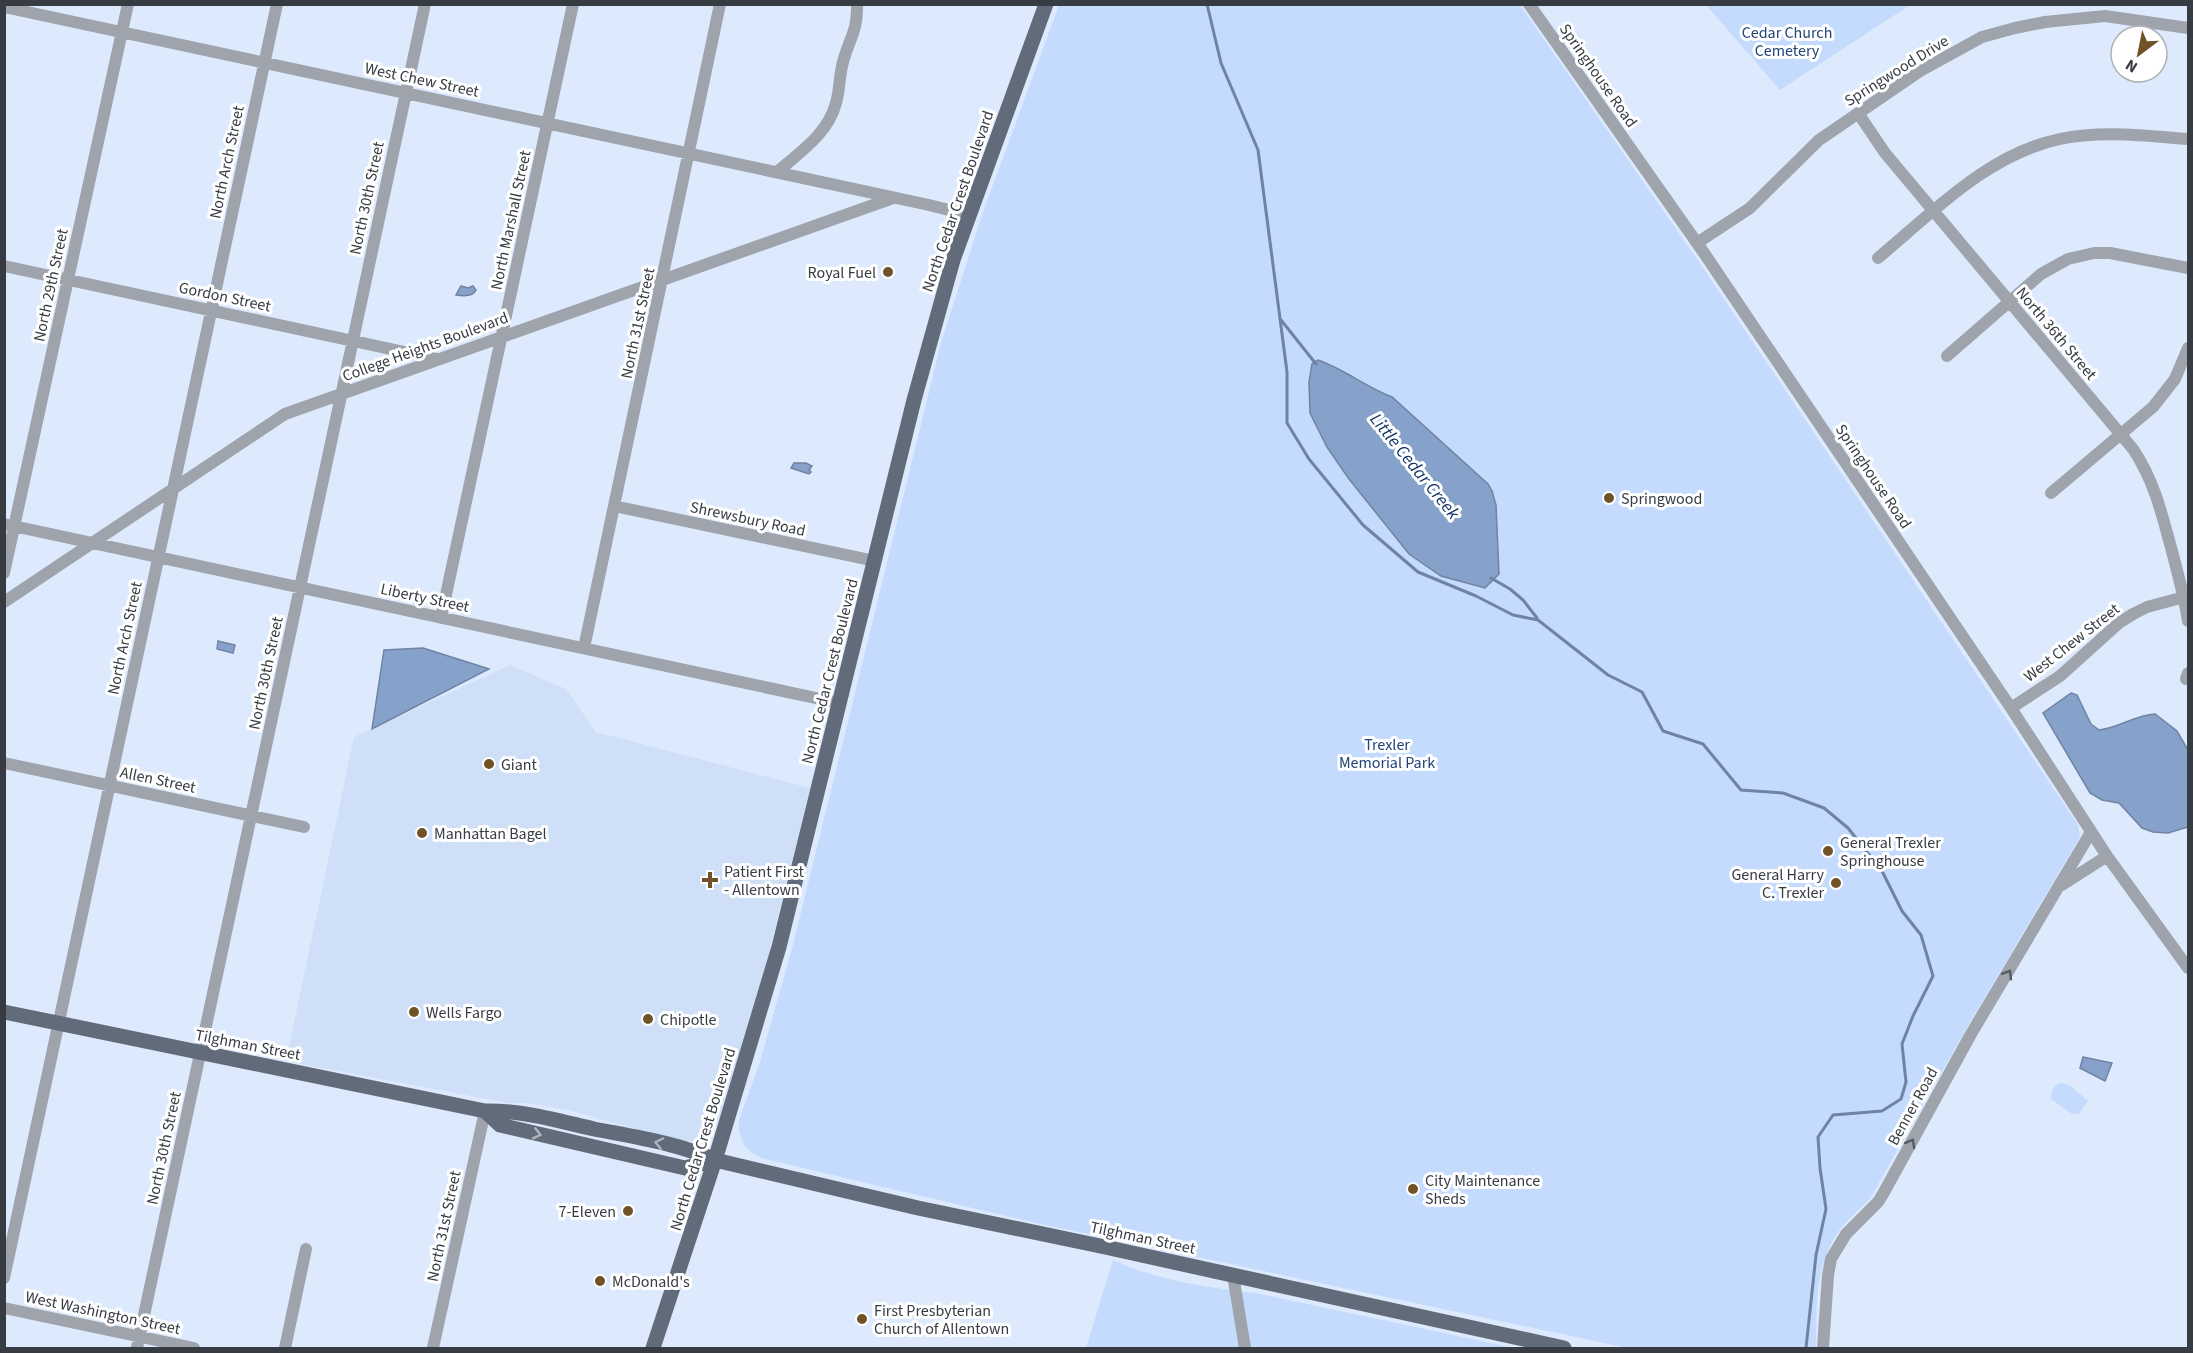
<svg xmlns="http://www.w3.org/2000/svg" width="2193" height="1353" viewBox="0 0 2193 1353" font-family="'Source Sans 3',sans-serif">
<rect width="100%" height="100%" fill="#ddeafd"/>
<!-- built -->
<path fill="#cfdff8" d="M510 665 566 689 596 732 810 788 757 1001 719 1120 706 1136 695 1141 682 1142 572 1111 528 1103H508L286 1061 354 737Z"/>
<!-- green -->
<path fill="#c4dbfe" d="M1059 5H1520L1699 262 2078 825 2080 837 1966 1029 1871 1197C1861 1209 1848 1218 1839 1231 1814 1266 1817 1307 1816 1348H1628L1036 1223 761 1158C745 1150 737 1138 739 1120L759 1065 793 945 941 343 983 212Z
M1706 5H1910L1780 90Z
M2062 1083 2071 1086 2088 1101 2079 1114H2072L2051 1099C2052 1090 2053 1084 2062 1083Z
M1113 1260C1156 1280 1208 1288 1256 1293L1514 1348H1086Z"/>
<!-- water -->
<path fill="#87a2ca" stroke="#6f83a2" stroke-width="1.5" d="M461 286 468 288 473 286 476 290C473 297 462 296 456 295Z
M1318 360C1344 369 1366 387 1392 397L1488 484 1492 491 1496 505 1499 574 1485 588 1441 576 1409 554 1349 479 1327 447 1310 413 1309 382 1312 364Z
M794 463H806L812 466 809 470 811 472 809 474 791 468Z
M218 641 235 645 233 653 217 649Z
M423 648 489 669 372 729 384 650Z
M2071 693 2077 695 2091 724 2099 730C2119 728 2135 715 2155 714L2177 731 2188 750V827L2168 833 2153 832 2142 828 2119 803 2102 800 2090 793 2043 713Z
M2083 1057 2112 1063 2105 1081 2080 1068Z"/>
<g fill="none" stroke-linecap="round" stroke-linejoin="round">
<!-- stream -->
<path stroke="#6f83a2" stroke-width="3" d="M1207 4 1221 63 1258 150 1287 372V423L1309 459 1363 525 1418 572 1476 596 1513 615 1538 620 1608 675 1642 692 1663 731 1703 744 1741 790 1783 793 1824 808 1848 828 1882 871 1902 911 1921 935 1933 976 1913 1016 1902 1044 1906 1082 1901 1099 1882 1111 1833 1115 1818 1137 1820 1168 1826 1209 1816 1255 1806 1348
M1281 320 1316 364
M1491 578 1510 589 1523 600 1537 618"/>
<!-- minor -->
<path stroke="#9fa4ac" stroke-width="12" d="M1529 4 1704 253 2011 708 2107 856 2188 968
M4 7 929 205 969 215
M1858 113 1885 153 2133 449C2153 479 2161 510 2170 544 2177 570 2184 595 2188 621
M777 172C800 152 828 134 836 103 840 90 839 76 843 62 849 39 858 31 857 4
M1697 243 1750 208 1819 140 1920 71 1982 37 2015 28 2045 22 2105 16 2188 28
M1878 258C1933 212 1988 154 2060 139 2102 130 2147 136 2188 139
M4 266 437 359
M1947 356 2041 274 2068 259 2094 253H2110L2188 268
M2051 493 2153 407 2175 379 2188 348
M614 506 875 561
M4 524 839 703
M4 573 128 4
M4 602 285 414 893 198
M441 618 573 4
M584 648 720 4
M2186 679 2188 673
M2011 708 2060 676 2120 622 2135 613 2147 607 2188 596
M4 763 304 827
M2062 885 2107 856
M1233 1275 1245 1348
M4 1278 277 4
M4 1308 194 1348
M137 1348 425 4
M285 1348 306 1249
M433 1348 485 1111
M1823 1348 1828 1275 1831 1259 1846 1234 1878 1202 1883 1194 1971 1034 2091 832"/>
<!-- major -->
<path stroke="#626b79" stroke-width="15" d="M4 1012 485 1111C522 1110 559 1121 594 1129 635 1137 677 1143 715 1160L918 1208 1105 1247 1564 1348
M485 1111 500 1125 685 1168 715 1160
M653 1348 715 1160 779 947 914 400 953 260 1046 4"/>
</g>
<!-- one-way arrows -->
<defs><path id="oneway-chevron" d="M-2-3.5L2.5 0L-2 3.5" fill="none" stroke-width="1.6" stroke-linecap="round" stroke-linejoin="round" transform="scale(1.5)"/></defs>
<g stroke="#565b62">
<use href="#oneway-chevron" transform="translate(2008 974) rotate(-59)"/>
<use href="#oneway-chevron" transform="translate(1911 1143) rotate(-61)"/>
</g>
<g stroke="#b0b5bc">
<use href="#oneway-chevron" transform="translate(537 1134) rotate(14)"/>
<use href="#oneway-chevron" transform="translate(659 1143) rotate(-168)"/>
</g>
<!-- markers -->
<g fill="#6f5326" stroke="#fff" stroke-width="2">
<circle cx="888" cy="272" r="6"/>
<circle cx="1609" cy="498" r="6"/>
<circle cx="489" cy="764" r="6"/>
<circle cx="422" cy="833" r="6"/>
<circle cx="1828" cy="851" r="6"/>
<path d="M707 871h6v6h6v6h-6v6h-6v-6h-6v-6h6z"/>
<circle cx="1836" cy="883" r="6"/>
<circle cx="414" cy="1012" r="6"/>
<circle cx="648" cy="1019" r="6"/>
<circle cx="1413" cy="1189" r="6"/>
<circle cx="628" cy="1211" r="6"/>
<circle cx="600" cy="1281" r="6"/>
<circle cx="862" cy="1319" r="6"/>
</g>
<g text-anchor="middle" stroke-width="6" stroke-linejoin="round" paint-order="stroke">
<!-- park labels -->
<g font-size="16" fill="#214477" stroke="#fff">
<text x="1787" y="38">Cedar Church<tspan x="1787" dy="18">Cemetery</tspan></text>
<text x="1387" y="750">Trexler<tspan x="1387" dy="18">Memorial Park</tspan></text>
</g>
<!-- street labels -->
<g font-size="16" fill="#373c43" stroke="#fff">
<text transform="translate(1896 70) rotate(-32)" y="6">Springwood Drive</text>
<text transform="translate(1599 75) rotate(55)" y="6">Springhouse Road</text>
<text transform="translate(422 79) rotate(12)" y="6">West Chew Street</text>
<text transform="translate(226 162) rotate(-78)" y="6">North Arch Street</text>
<text transform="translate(366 198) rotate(-78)" y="6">North 30th Street</text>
<text transform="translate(957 201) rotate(-71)" y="6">North Cedar Crest Boulevard</text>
<text transform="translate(510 220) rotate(-78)" y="6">North Marshall Street</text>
<text transform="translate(50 285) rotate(-78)" y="6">North 29th Street</text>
<text transform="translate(225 296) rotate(12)" y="6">Gordon Street</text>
<text transform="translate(637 323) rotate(-78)" y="6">North 31st Street</text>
<text transform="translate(2057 333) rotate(50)" y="6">North 36th Street</text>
<text transform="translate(425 346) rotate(-20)" y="6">College Heights Boulevard</text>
<text transform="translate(1874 476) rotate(56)" y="6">Springhouse Road</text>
<text transform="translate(748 518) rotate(12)" y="6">Shrewsbury Road</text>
<text transform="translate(425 597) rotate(12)" y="6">Liberty Street</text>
<text transform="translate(124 638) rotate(-78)" y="6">North Arch Street</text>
<text transform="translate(2071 642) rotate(-38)" y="6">West Chew Street</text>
<text transform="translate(829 671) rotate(-76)" y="6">North Cedar Crest Boulevard</text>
<text transform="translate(265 673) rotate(-78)" y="6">North 30th Street</text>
<text transform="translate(158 779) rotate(12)" y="6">Allen Street</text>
<text transform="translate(248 1044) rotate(11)" y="6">Tilghman Street</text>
<text transform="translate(1912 1106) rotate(-61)" y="6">Benner Road</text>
<text transform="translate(702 1139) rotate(-73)" y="6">North Cedar Crest Boulevard</text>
<text transform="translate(163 1148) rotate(-78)" y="6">North 30th Street</text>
<text transform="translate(443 1226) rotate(-78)" y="6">North 31st Street</text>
<text transform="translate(1143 1237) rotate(12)" y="6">Tilghman Street</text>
<text transform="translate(103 1312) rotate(12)" y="6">West Washington Street</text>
</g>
<!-- poi labels -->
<g font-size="16" fill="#373c43" stroke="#fff" text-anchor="start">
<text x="876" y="278" text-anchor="end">Royal Fuel</text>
<text x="1621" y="504">Springwood</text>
<text x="501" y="770">Giant</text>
<text x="434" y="839">Manhattan Bagel</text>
<text x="1840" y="848">General Trexler<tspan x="1840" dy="18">Springhouse</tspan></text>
<text x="724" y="877">Patient First<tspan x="724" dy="18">- Allentown</tspan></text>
<text x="1824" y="880" text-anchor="end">General Harry<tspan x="1824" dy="18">C. Trexler</tspan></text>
<text x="426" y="1018">Wells Fargo</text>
<text x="660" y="1025">Chipotle</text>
<text x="1425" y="1186">City Maintenance<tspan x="1425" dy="18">Sheds</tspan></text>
<text x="616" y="1217" text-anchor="end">7-Eleven</text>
<text x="612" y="1287">McDonald's</text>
<text x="874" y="1316">First Presbyterian<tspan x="874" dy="18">Church of Allentown</tspan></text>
</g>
<!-- water labels -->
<g font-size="18" font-style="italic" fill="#133668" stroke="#fff">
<text transform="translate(1415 466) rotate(51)" y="6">Little Cedar Creek</text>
</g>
</g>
<!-- border -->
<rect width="2193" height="1353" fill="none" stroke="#373c43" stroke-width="12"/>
<!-- north arrow -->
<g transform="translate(2139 54) rotate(212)"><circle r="28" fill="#ffffff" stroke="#afb1b4" stroke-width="1.5"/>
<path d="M0-4.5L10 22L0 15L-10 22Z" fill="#6f5326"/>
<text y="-9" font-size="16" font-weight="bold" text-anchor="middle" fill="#373c43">N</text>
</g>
</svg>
